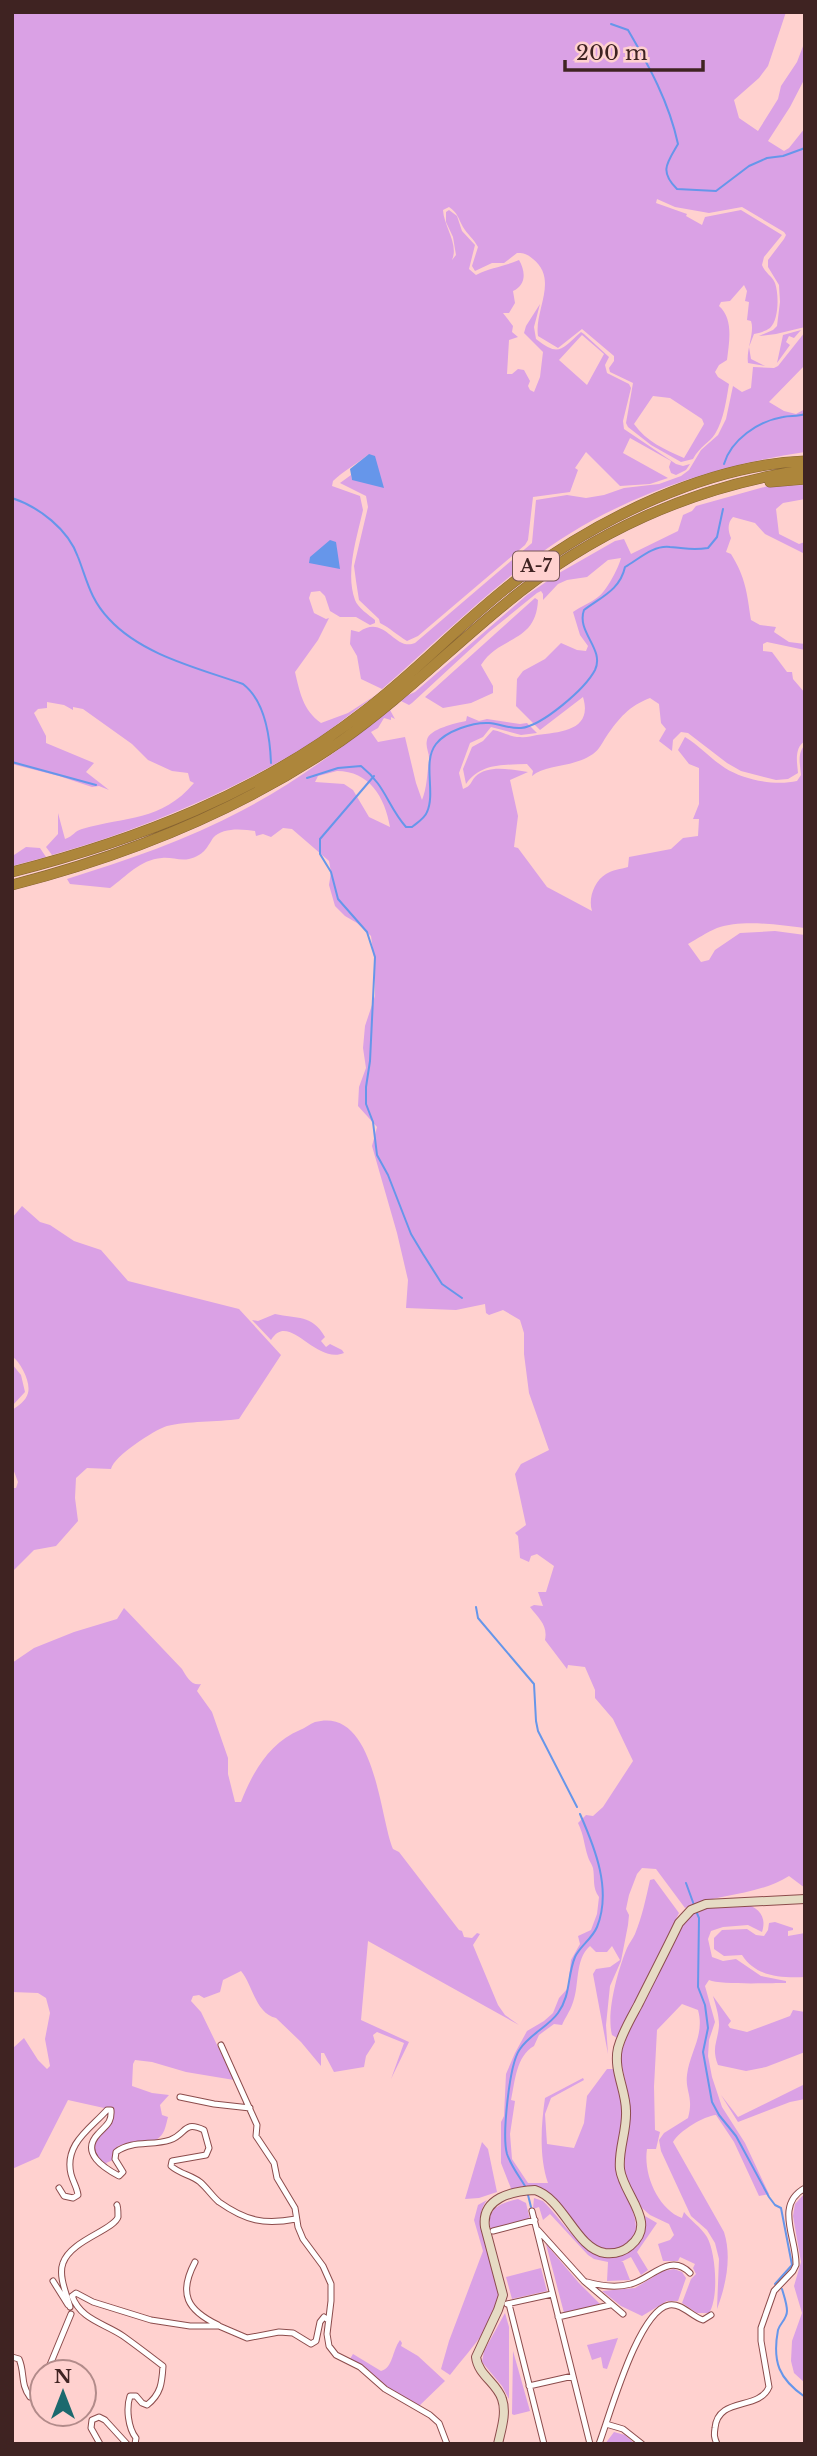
<svg xmlns="http://www.w3.org/2000/svg" width="817" height="2456" viewBox="0 0 817 2456" font-family="'Libre Baskerville',serif">
<rect width="100%" height="100%" fill="#ffd1cf"/>
<!-- green -->
<path fill="#daa1e5" fill-rule="evenodd" d="M12 12H786L768 66 759 78 734 100 739 118 758 131 778 99 781 86 797 62 805 41V78L790 107 768 141 784 151 789 148 805 128V327L776 334 759 336 773 330 777 326 780 302 779 285 768 267V260L784 239 786 235 784 232 742 207 709 213 675 207 657 199 656 203 687 214 686 216 702 225 705 217 741 210 782 235 764 257 762 265C765 273 772 276 775 283 779 294 779 320 770 328 766 331 759 333 754 334L749 347 751 359 765 366 748 363C746 349 755 332 751 321L747 320 749 302 745 301 747 291 744 285 730 301 721 302 719 306C734 319 729 343 727 360L719 365 715 372 718 377 729 384C726 401 724 419 715 434 709 443 700 446 693 459L681 462 651 445 628 427 626 423 633 383 610 372 609 368 614 361V356L582 329 558 348 538 336C534 310 559 280 533 259 527 254 524 253 517 253L504 263H492L475 271 472 266 478 247C474 239 467 234 463 227 458 218 458 213 449 207L443 210C444 227 459 244 452 260L456 255 453 237 446 222V212L449 210 457 216 462 231 475 245 469 269 476 275C492 267 503 267 519 260 526 272 526 285 513 291L515 303 509 313H503L513 326 512 332 518 337 509 340 507 374H512L518 369 524 370 530 381 528 386 530 390 534 392 540 377 543 352 524 333 526 326 540 304 534 327 536 339C559 357 561 350 581 332L584 334 609 357 605 365 607 373 629 384 631 388 623 421 624 429 676 464 683 466 690 464 686 470 676 475 671 473 669 467 671 461 630 438 623 453 668 478 650 484 620 486 586 452 575 468 578 470 570 492 533 497 528 540 525 545 418 636 407 641C397 635 390 628 380 623L379 619 359 600 356 581 354 566 368 507 366 496 340 483 351 475 352 480 369 454C357 464 343 471 333 481L332 486 360 496 363 510C357 537 345 573 355 600 358 608 369 615 375 620V623L370 625 356 617H340L330 611 325 596 320 591 311 592 309 598 314 613 326 619 329 618 318 640 295 672C300 693 303 710 321 723L348 713 376 695C350 714 325 735 298 751 221 796 137 831 52 855L46 847 58 834V813L65 839C74 836 74 831 82 829 126 816 161 822 194 783L190 781 188 773 172 771 148 760 132 744 83 709 73 707V710L64 705 47 702V708L38 709 34 713 46 736V743L94 763 86 772 109 790 99 786 92 787 59 776 12 764ZM582 335 604 354 587 385 559 360ZM653 396 670 398 702 419 704 424 684 458C664 449 647 442 634 424Z
M801 330 794 338 789 336 786 342 790 345 777 363 783 335Z
M805 332V365L769 402 784 411 796 414 805 409V452C731 463 658 485 593 520 514 563 449 631 382 689L361 679 357 656 350 644 351 630 359 632C385 613 394 652 415 643L532 543 536 500 567 495 586 498 604 495 624 488 659 484 681 476 689 470 701 450 718 435 726 419 733 386 742 392 751 388 753 367 774 368 778 366Z
M805 485V499L783 503 776 509 779 534 799 544 805 542V554L765 534 755 523 733 517C727 523 728 531 731 538L726 552 731 554C746 578 747 594 751 620L760 625 776 627 774 632 789 642 805 644V650L767 642 763 644V651L772 652 787 672H792L793 679 805 693V741C794 748 797 762 798 773L788 779 776 780 741 771 727 763 688 733 681 732 673 740 672 751 659 741 666 729 661 723 659 704 650 698C629 706 619 718 606 737 602 743 599 750 593 754 573 768 546 764 532 776L533 771 527 764C503 765 481 763 466 784L463 769 472 747 483 741 493 730C503 732 511 737 520 737 526 738 531 736 537 735 562 732 593 730 583 697L540 730 516 706 517 679 523 671 545 659 561 643 577 650 586 651 588 646 580 635 573 612C581 606 591 603 598 597 606 592 619 567 621 558L608 560 587 577 567 580 558 584 543 600V594L541 591 537 593 489 632 412 703 409 705 401 701 406 696 415 692 527 595 559 573 615 541 624 539 631 554 678 531 683 515 692 511 696 506 768 486Z
M535 598 538 600C536 644 499 635 481 665L493 686V693L471 703 443 708 425 697Z
M390 710 395 719 391 717V720L384 718 378 728 371 732 378 742 405 737 416 783 422 800C427 788 427 774 429 761 430 753 425 748 427 740 429 729 456 723 466 721L467 716 479 721 487 719 520 724 527 723 537 733 521 735 491 727 483 737 470 743 459 773 463 789C471 786 470 783 475 777 488 764 512 770 528 772L510 780 518 816 514 847 518 848 547 887 592 911C588 899 594 881 606 874 612 870 621 869 628 867L629 857 671 849 683 838 698 836 699 819H693L699 804V768L689 764 678 750 685 737C700 746 711 759 725 768 744 780 775 786 797 781L801 775C800 764 797 753 805 745V928C778 925 743 919 717 928 707 932 697 939 688 944L701 962 709 960 715 950 740 933 775 931 805 935V1888L789 1876C757 1896 719 1893 685 1908L656 1869 642 1868 637 1874 629 1895 626 1909 629 1915 628 1925 621 1961 610 1986 606 2025 608 2054 593 1974 596 1969 610 1967 620 1960 612 1946 607 1952H596L590 1946C574 1960 580 1987 572 2005 570 2011 565 2018 562 2025L554 2024 539 2035 534 2046C516 2056 515 2082 511 2100L515 2101 510 2134 512 2159 528 2183H548C539 2157 541 2125 545 2098L583 2078 584 2080 551 2098 545 2114 547 2144 574 2148 584 2123 587 2096 607 2069H614C617 2082 623 2097 624 2111 625 2129 616 2146 616 2164 615 2188 656 2229 623 2246 612 2252 603 2250 593 2244L542 2190 512 2191 501 2163V2122L504 2116 506 2074 515 2053 527 2031 544 2021 553 2013 559 1998 568 1988 571 1960 580 1944 578 1936 591 1930 597 1914 599 1897C592 1888 595 1878 593 1868 592 1864 589 1861 588 1857 584 1845 584 1835 578 1823L586 1815 593 1816 603 1807 633 1761 613 1719 595 1698V1690L585 1667 568 1665 567 1669 545 1640C548 1625 539 1619 530 1607L534 1605 543 1606 538 1592H546L554 1566 537 1554 531 1556 529 1562 520 1558 518 1536 515 1533 526 1525 515 1474 521 1464 549 1450 529 1393 524 1354V1333L520 1320 503 1310 489 1315 486 1313 485 1304 456 1310 406 1308 408 1280 397 1233 372 1146 377 1127 358 1106 359 1087 366 1068 363 1048 365 1026 375 996V965L371 936 357 923 345 916 335 906 329 885 331 872 329 861 292 829 283 828 271 837 263 834 256 836 255 831C243 829 222 827 213 838 206 849 204 855 189 859 180 861 171 857 162 858 139 860 127 876 110 888L70 884 67 879C127 860 187 840 243 810 293 784 346 745 390 710ZM337 771C369 771 385 797 390 827L369 817 353 790 344 784 315 782 318 776Z
M26 847 40 848 46 857 12 866 14 855Z
M22 1206 40 1222 50 1225 74 1241 101 1250 128 1281 239 1309 281 1355 239 1419C218 1422 186 1421 167 1426 154 1430 114 1456 111 1469L87 1468 76 1478 75 1498 78 1521 56 1546 34 1550 12 1572V1488H16L18 1482 12 1466V1410C18 1406 26 1401 28 1393 31 1382 21 1363 12 1356V1218Z
M275 1314C297 1319 312 1314 325 1337L321 1341 326 1347 330 1344 342 1350 344 1353C315 1365 289 1310 271 1340L252 1320 258 1321Z
M12 1364 21 1375 25 1392 12 1406Z
M124 1608 182 1669C187 1677 191 1686 201 1684L197 1691 212 1712 228 1758V1774L235 1802H241C252 1773 270 1742 300 1730 305 1728 310 1724 315 1722 375 1706 379 1815 393 1849L399 1852 459 1930 462 1931 464 1937 472 1938 477 1933 480 1934 473 1945 498 2005 505 2015 519 2025 368 1941 361 2020 409 2042 391 2079 404 2043 377 2032 373 2035 375 2042 366 2056 364 2067 334 2072 324 2053H321V2066L301 2042 276 2018C255 2013 253 1985 241 1971L223 1980 220 1992 204 1998 199 1995 193 1996 191 2001 201 2012 234 2080 186 2072 152 2062 135 2060 133 2064 132 2086 152 2093 169 2095 160 2105 162 2115 168 2117C165 2128 165 2134 156 2140L129 2143 118 2146 113 2152V2160L106 2163 116 2174 96 2160 94 2149 97 2137 109 2127 114 2110 111 2107 104 2108 68 2100 39 2157 12 2169V2049L24 2038 38 2060 47 2069 50 2066 45 2039 50 2013 46 1998 38 1993 12 1992V1663L34 1648 74 1632 117 1619Z
M654 1879 679 1913 633 2009 617 2038 612 2035C606 2012 618 1970 627 1948 629 1943 633 1939 635 1934 642 1917 646 1898 650 1880Z
M744 1904C759 1907 767 1917 762 1932L748 1925 723 1927 711 1931 708 1939 712 1957 723 1961 736 1959 761 1976 786 1981V1983C770 1983 720 1985 709 1980L705 1986 715 2022 709 2040 708 2056 712 2077 722 2107 745 2143 769 2194 759 2196 734 2142 716 2115C704 2116 679 2131 673 2142L724 2232C732 2257 726 2285 717 2309L719 2259 715 2243 707 2230 691 2216 661 2151 659 2140 664 2133 688 2118C694 2097 685 2091 687 2075 690 2051 705 2035 698 2010L682 2004 657 2030 654 2087 655 2130 660 2132 656 2149H647C643 2174 658 2209 682 2218L684 2212C691 2221 701 2227 707 2237 716 2253 719 2298 709 2313H697L682 2303 691 2279 696 2274 693 2268 695 2264 680 2257 678 2261H663L658 2244 670 2240 674 2235 669 2224 650 2215 642 2208 624 2174 628 2096 620 2055 630 2029 685 1920C701 1904 723 1906 744 1904Z
M775 1922 793 1928V1930L788 1931V1936L805 1933V1977C781 1978 756 1977 742 1955L724 1956 714 1949V1938L722 1930 747 1929 756 1935 764 1936 768 1930 769 1923Z
M713 1996 731 2021 728 2025 730 2028 747 2032 790 2016 793 2010 805 2012V2052L766 2067 746 2071 718 2065C711 2047 718 2042 719 2025 719 2015 716 2006 713 1996Z
M805 2084V2099L790 2102 738 2122 721 2095 738 2117Z
M482 2142 488 2149 497 2192 479 2198 465 2199Z
M805 2193V2383L794 2373 791 2361 792 2341 802 2313 794 2286 801 2262 793 2216 795 2204Z
M534 2198 543 2201C566 2223 594 2278 632 2250 644 2242 646 2230 645 2216L657 2223 637 2252 648 2270 641 2275 631 2257 621 2262H623L630 2280 607 2281 608 2262 594 2259 588 2255 550 2214 543 2220 539 2207 533 2209Z
M518 2199 526 2203 530 2220 491 2230C485 2209 500 2203 518 2199Z
M487 2200C466 2227 503 2266 498 2297 493 2327 468 2352 450 2375L441 2369 449 2341 483 2251 474 2220 478 2205Z
M546 2244 579 2283 600 2304 564 2313Z
M541 2268 547 2291 512 2299 506 2277Z
M674 2269 682 2272 686 2278 678 2301H667L642 2316 621 2306 602 2291 635 2288 663 2271Z
M505 2313 509 2327V2399L502 2386 482 2362 484 2351Z
M618 2338 607 2369 603 2368 601 2357 592 2360 587 2345Z
M400 2340 402 2343 401 2346 418 2356 445 2381 419 2406 393 2392 350 2359 353 2354 381 2371C393 2368 392 2351 400 2340Z
M513 2351 530 2411 514 2415 512 2414Z
M614 2432 625 2435 635 2444H605Z"/>
<!-- water -->
<path fill="#6696ea" d="M369 454 375 456 384 488 352 480 350 469Z
M330 540 336 542 340 569 309 563 310 557Z"/>
<g fill="none" stroke-linecap="round" stroke-linejoin="round">
<!-- stream -->
<path stroke="#6696ea" stroke-width="2" d="M611 24 628 30C649 66 669 102 678 144 667 163 659 171 677 189L716 191 749 166 767 158 783 156 805 148
M724 464C731 440 758 421 783 417 790 415 797 417 805 414
M12 498C39 507 68 529 78 557 87 580 90 599 109 619 142 655 198 668 243 684 265 701 270 737 271 763
M12 762 96 785
M374 776 320 839V854L331 872 338 899 367 932 375 957 370 1061 366 1087V1104L373 1122 377 1155 388 1175 411 1234 423 1254 442 1284 462 1298
M307 778 338 768 361 766C386 786 387 805 406 827H412C417 823 425 818 427 812 436 792 422 762 436 744 446 731 473 722 489 723 500 724 510 729 521 728 542 726 585 689 595 670 605 649 576 632 584 610 601 597 620 590 625 567 639 559 653 545 670 547 687 548 690 551 708 548L717 537 723 509
M476 1607 478 1618 534 1684 536 1721 538 1731 577 1807
M686 1883 694 1905
M696 1911 699 1918 698 1987 705 2005 708 2028 703 2052 712 2102 719 2115 736 2136 769 2197 775 2205 781 2208 792 2265 775 2284
M525 2186C519 2176 511 2166 507 2154 502 2136 509 2064 520 2049 530 2034 548 2027 558 2013 571 1995 567 1976 575 1957 580 1946 592 1939 597 1927 612 1890 595 1848 580 1814
M528 2195 531 2207
M782 2289C784 2296 787 2304 787 2311 787 2319 780 2323 778 2330 772 2362 779 2379 805 2397"/>
<defs>
<path id="street" d="M221 2045 257 2125 256 2136 274 2163 277 2178 295 2208 298 2227 303 2239 323 2266 331 2284V2301L327 2334 329 2346 336 2355 360 2367 385 2389 430 2415 439 2423 447 2444
M180 2097 214 2104 250 2108
M59 2188 64 2196 73 2198 78 2195C77 2187 73 2182 71 2174 64 2144 90 2129 107 2110H111C112 2123 106 2125 98 2134 80 2153 104 2168 119 2176L123 2172 115 2159 116 2152C132 2140 152 2146 170 2140 187 2134 183 2120 204 2130L209 2148 206 2155 172 2161 171 2166C180 2174 191 2175 200 2182 207 2188 212 2196 219 2202 246 2221 264 2225 296 2219
M532 2211 590 2444
M538 2230 584 2281 623 2314
M493 2231 535 2220
M195 2262C178 2294 187 2310 218 2325
M53 2281 68 2305
M587 2282C601 2286 617 2288 631 2284 651 2279 670 2252 690 2273
M507 2304 552 2294
M509 2304 544 2444
M70 2307C67 2295 58 2276 63 2263 71 2240 114 2230 118 2217 118 2216 118 2206 117 2205
M558 2317 610 2305
M12 2357 19 2359C25 2372 20 2384 30 2397L35 2396 42 2380
M47 2372 71 2314
M529 2386 573 2376
M606 2424 623 2429 642 2444
M100 2444 91 2428 92 2420 99 2417 105 2420 127 2444
M135 2444 136 2438C128 2428 126 2408 130 2396H136L142 2403 147 2405C161 2394 162 2383 163 2366 150 2356 137 2346 123 2336 104 2323 81 2320 72 2296L76 2293 93 2302 151 2320 190 2326H219L247 2338 279 2332 293 2333 311 2344 316 2341 320 2322 324 2317 328 2320
M599 2444C610 2415 638 2311 669 2305 682 2303 691 2316 703 2320L711 2315
M717 2444C714 2437 714 2435 715 2428 718 2396 759 2411 769 2387L761 2341V2328L774 2291 793 2271 796 2265C797 2239 774 2205 805 2188"/>
<path id="secondary" d="M498 2444C501 2430 507 2413 502 2399 497 2383 478 2375 476 2357L498 2310 503 2295 485 2227C481 2198 512 2191 535 2190 564 2199 576 2249 605 2253 614 2254 623 2252 630 2246 659 2223 623 2195 620 2169 618 2150 627 2131 626 2111 626 2090 613 2070 618 2048 622 2033 631 2018 638 2005 652 1977 666 1950 679 1923L691 1910 706 1904 805 1899"/>
<path id="highway" d="M770 482 805 479
M12 872C137 840 259 793 362 713 419 670 466 617 523 575 601 518 707 465 805 461
M12 885C129 855 241 810 341 741 399 700 449 650 504 605 590 533 693 486 805 470"/>
</defs>
<!-- street casing -->
<use href="#street" stroke="#8c4c4c" stroke-width="7"/>
<!-- secondary casing -->
<use href="#secondary" stroke="#8c4c4c" stroke-width="10"/>
<!-- highway casing -->
<use href="#highway" stroke="#866332" stroke-width="11"/>
<!-- street -->
<use href="#street" stroke="#fff" stroke-width="5"/>
<!-- secondary -->
<use href="#secondary" stroke="#e6dbc4" stroke-width="8"/>
<!-- highway -->
<use href="#highway" stroke="#ad863b" stroke-width="10"/>
</g>
<g text-anchor="middle" stroke-width="5" stroke-linejoin="round" paint-order="stroke">
<!-- shield labels -->
<rect fill="#ffd1cf" stroke="#795756" stroke-width="2" x="513" y="551.5" width="46" height="29" rx="5"/>
<g font-size="18" font-weight="bold" fill="#3f2322">
<text x="536" y="572">A-7</text>
</g>
</g>
<!-- border -->
<rect width="817" height="2456" fill="none" stroke="#3f2322" stroke-width="28"/>
<!-- north arrow -->
<g transform="translate(63 2393)"><circle r="33" fill="#ffd1cf" stroke="#b28b8a" stroke-width="2"/>
<path d="M0-5L12 26L0 18L-12 26Z" fill="#1c696e"/>
<text y="-10" font-size="19" font-weight="bold" text-anchor="middle" fill="#3f2322">N</text>
</g>
<!-- scale -->
<path d="M565 60v10h138v-10" fill="none" stroke="#3f2322" stroke-width="3.5"/>
<text x="576" y="60" font-size="21" fill="#3f2322" stroke="#ffd1cf" stroke-width="5" paint-order="stroke">200 m</text>
</svg>
